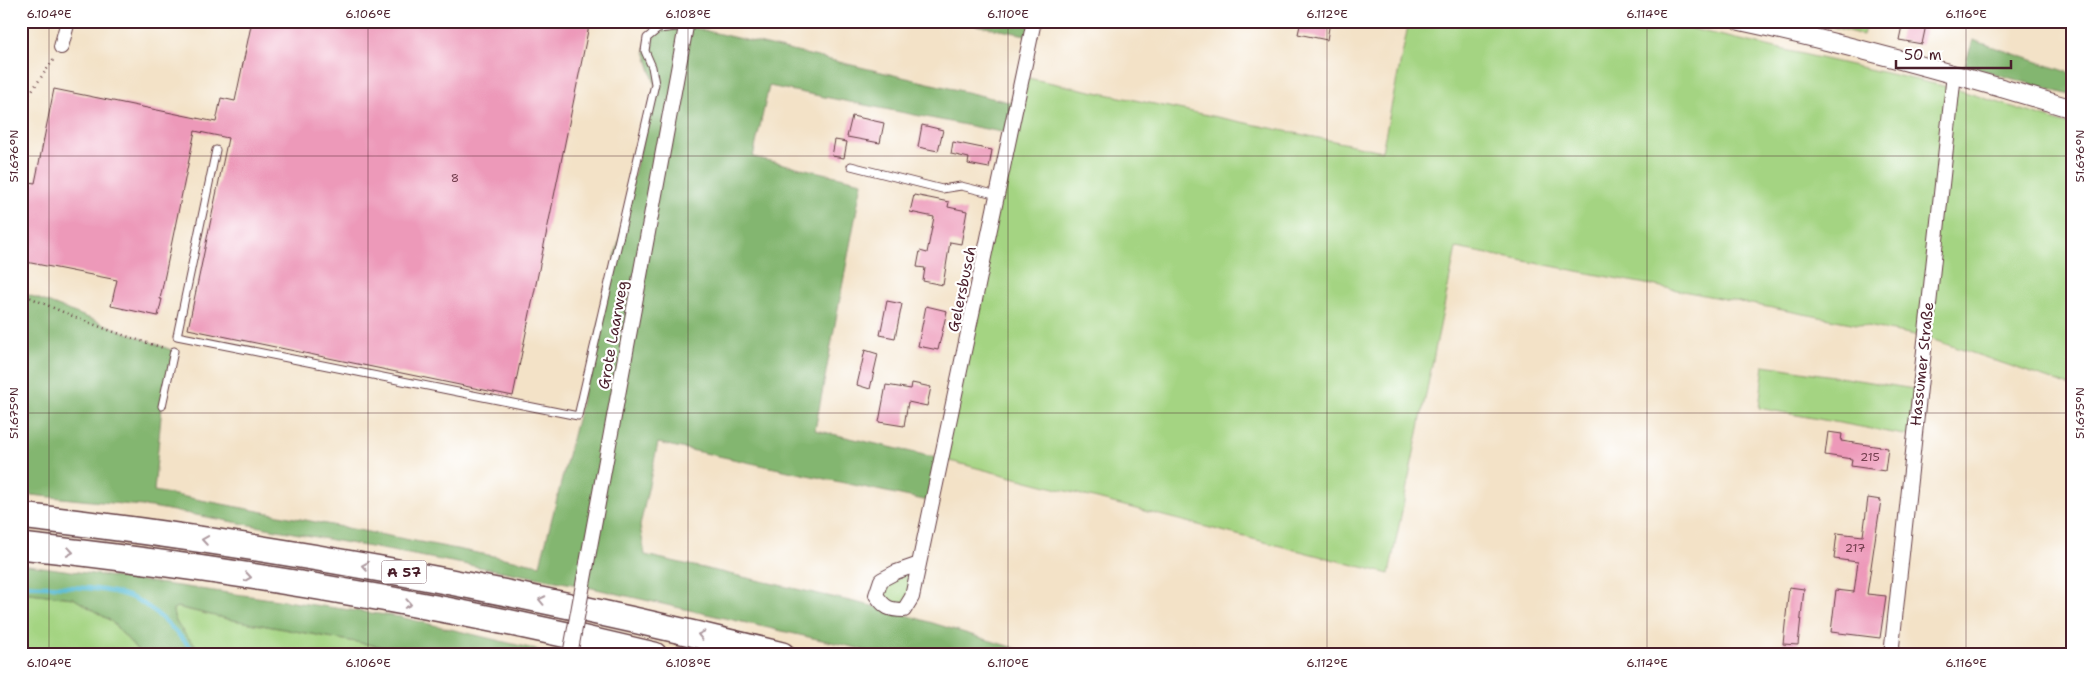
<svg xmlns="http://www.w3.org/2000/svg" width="2094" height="676" viewBox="0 0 2094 676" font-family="'Shantell Sans',sans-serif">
<rect width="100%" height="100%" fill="#fff"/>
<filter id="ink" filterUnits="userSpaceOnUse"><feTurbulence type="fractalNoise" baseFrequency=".02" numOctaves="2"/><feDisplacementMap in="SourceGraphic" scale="10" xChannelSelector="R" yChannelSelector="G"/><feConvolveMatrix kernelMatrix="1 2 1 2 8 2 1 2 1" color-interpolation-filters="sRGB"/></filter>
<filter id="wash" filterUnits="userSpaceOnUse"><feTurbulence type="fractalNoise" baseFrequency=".0096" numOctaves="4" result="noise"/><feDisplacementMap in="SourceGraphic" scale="20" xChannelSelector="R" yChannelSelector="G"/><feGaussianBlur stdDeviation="1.12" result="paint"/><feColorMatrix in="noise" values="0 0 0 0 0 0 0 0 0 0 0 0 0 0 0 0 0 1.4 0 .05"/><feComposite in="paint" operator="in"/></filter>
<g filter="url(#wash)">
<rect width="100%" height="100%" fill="#f3e2c7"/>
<!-- green -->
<path fill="#a4d482" stroke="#777a56" d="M1409 21H1657L1952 88 2073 126V387L1925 337 1456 248 1389 574 942 459 1023 77 1382 151Z
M1811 21H1867L1863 35Z
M1764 365 1920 390 1915 437 1759 408Z
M919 564 906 606 884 607 881 580Z
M21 592 73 598 111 621 142 655H21Z
M176 607 228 619 428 655H205C195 643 172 626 173 609Z"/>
<!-- forest -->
<path fill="#83b670" stroke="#666a4e" d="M955 21H1034L1031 36Z
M686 26 1017 104 1011 134 769 86 753 157 862 182 815 430 942 459 933 502 658 443 640 526 645 555 890 610 1037 655H879L857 648 583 586 152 507 21 494V292L174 351 162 406 154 491 540 565 578 416 655 85 645 51 647 38 658 29Z
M1973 40 2073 74V96L1965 65Z
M21 564 400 617 559 655H428L228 619 177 607 173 609C172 626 195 643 205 655H142L111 621 73 598 21 592Z"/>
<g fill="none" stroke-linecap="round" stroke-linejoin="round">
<!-- stream -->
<path stroke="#58bcd6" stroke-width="4.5" d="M21 585C54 587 106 585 135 599 159 611 179 636 198 655"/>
</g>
<g id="blocks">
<!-- building -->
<path fill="#ed99b9" d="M252 21H590L513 396 188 329 228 138 195 131 160 299H162L158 316 111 306 117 280 21 261V181L35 183 54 89 216 122 221 98 235 101Z
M1301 21H1330L1327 40 1298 34Z
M1903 21H1921L1920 24 1926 25 1922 44 1899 40Z
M852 116 884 123 880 143 847 137Z
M922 125 943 130 938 151 918 147Z
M835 140 847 142 844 158 832 156Z
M953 142 992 150 989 168 968 164 969 158 951 154Z
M914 195 949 202 948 207 967 211 961 244 950 242 943 285 923 281 925 268 917 267 920 251 927 253 934 217 910 212Z
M887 301 902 304 895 338 880 335Z
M926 306 947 311 938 350 918 346Z
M865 350 878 354 870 389 857 385Z
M912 383 931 387 927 406 908 402 904 426 879 422 886 385 911 389Z
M1828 432 1842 434 1841 441 1888 448 1885 471 1851 466 1852 459 1825 455Z
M1868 498 1881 500 1867 594 1886 596 1880 638 1831 632 1836 590 1854 592 1858 562 1834 559 1837 533 1863 536Z
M1789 587 1804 589 1798 645 1783 644Z"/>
</g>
</g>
<g filter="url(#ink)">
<use href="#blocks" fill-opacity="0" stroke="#633c42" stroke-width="1"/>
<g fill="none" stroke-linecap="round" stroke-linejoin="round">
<defs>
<path id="service" d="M216 150 177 336 578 416 655 84 652 67 645 51 647 38 658 29 686 26
M851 166 942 189 961 186 998 195
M162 406 174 351"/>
<path id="minor" d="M61 47 68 21
M587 563 687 21
M919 564 896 572 881 580 876 595C885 608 889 610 904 610L912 597 1034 21
M1891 655 1954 74"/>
<path id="tertiary" d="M1740 21C1852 45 1962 76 2073 109"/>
<path id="motorway" d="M21 516C278 545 532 593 782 655
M21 546C234 569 446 605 654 655"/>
</defs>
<!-- service casing -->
<use href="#service" stroke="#633c42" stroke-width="9"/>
<!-- minor casing -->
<use href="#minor" stroke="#633c42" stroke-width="16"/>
<!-- tertiary casing -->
<use href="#tertiary" stroke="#633c42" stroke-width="20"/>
<!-- motorway casing -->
<use href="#motorway" stroke="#633c42" stroke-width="28"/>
<!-- path -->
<path stroke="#633c42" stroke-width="2.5" stroke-dasharray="1 4" stroke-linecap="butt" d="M21 106 54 59
M21 293C69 316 113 333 164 348"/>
<!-- service -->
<use href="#service" stroke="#fff" stroke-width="7"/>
<!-- minor -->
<use href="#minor" stroke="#fff" stroke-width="14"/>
<!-- tertiary -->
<use href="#tertiary" stroke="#fff" stroke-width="18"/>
<!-- motorway -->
<use href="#motorway" stroke="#fff" stroke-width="25"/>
<defs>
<path id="minor-bridge" d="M570 655 587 563"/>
</defs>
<!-- minor-bridge casing -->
<use href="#minor-bridge" stroke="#633c42" stroke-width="16" stroke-linecap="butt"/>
<!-- minor-bridge -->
<use href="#minor-bridge" stroke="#fff" stroke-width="14"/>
</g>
<!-- one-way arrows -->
<defs><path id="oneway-chevron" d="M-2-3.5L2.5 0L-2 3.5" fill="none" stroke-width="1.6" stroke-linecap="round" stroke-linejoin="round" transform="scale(1.25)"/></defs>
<g stroke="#ae9aa0">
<use href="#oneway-chevron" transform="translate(205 540) rotate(-171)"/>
<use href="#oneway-chevron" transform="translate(70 552) rotate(8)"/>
<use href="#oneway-chevron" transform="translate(365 566) rotate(-171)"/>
<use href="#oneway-chevron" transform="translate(248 577) rotate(8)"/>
<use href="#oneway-chevron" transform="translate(542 600) rotate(-168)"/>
<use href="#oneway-chevron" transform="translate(408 604) rotate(11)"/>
<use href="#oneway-chevron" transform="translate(701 635) rotate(-167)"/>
</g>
</g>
<!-- ticks -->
<path fill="none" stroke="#4a1f2b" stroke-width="1" stroke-opacity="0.45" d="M49 21V655M368 21V655M688 21V655M1008 21V655M1327 21V655M1647 21V655M1966 21V655M21 156H2073M21 413H2073"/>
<g text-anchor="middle" stroke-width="4.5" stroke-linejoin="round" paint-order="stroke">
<!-- number labels -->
<g font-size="12" fill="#733e4e">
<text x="455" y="182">8</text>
<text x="1870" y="461">215</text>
<text x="1855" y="552">217</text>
</g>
<!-- shield labels -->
<rect fill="#fff" stroke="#80626b" stroke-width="1" x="381.5" y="560.5" width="45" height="23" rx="4"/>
<g font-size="14" font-weight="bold" fill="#4a1f2b">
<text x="404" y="577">A 57</text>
</g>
<!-- street labels -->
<g font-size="15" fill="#4a1f2b" stroke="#fff">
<text transform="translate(962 289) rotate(-78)" y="5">Gelersbusch</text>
<text transform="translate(613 335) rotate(-80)" y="5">Grote Laarweg</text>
<text transform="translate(1922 364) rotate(-84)" y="5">Hassumer Straße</text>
</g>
</g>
<!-- margin -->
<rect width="2094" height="676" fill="none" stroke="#fff" stroke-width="55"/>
<!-- scale -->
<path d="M1896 60v8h115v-8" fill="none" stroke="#4a1f2b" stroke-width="2.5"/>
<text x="1904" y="60" font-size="15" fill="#4a1f2b" stroke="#ffffff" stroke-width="4" paint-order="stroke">50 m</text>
<rect x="28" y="28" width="2038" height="620" fill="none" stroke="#4a1f2b" stroke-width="2"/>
<g font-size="12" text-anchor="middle" fill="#4a1f2b">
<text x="49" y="18">6.104°E</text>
<text x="368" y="18">6.106°E</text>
<text x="688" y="18">6.108°E</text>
<text x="1008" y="18">6.110°E</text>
<text x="1327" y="18">6.112°E</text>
<text x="1647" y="18">6.114°E</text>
<text x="1966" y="18">6.116°E</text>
<text transform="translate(14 156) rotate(-90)" y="4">51.676°N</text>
<text transform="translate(2080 156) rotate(-90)" y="4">51.676°N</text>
<text transform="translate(14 413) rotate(-90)" y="4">51.675°N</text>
<text transform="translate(2080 413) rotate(-90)" y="4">51.675°N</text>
<text x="49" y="667">6.104°E</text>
<text x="368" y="667">6.106°E</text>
<text x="688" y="667">6.108°E</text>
<text x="1008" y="667">6.110°E</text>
<text x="1327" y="667">6.112°E</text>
<text x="1647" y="667">6.114°E</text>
<text x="1966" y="667">6.116°E</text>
</g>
</svg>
